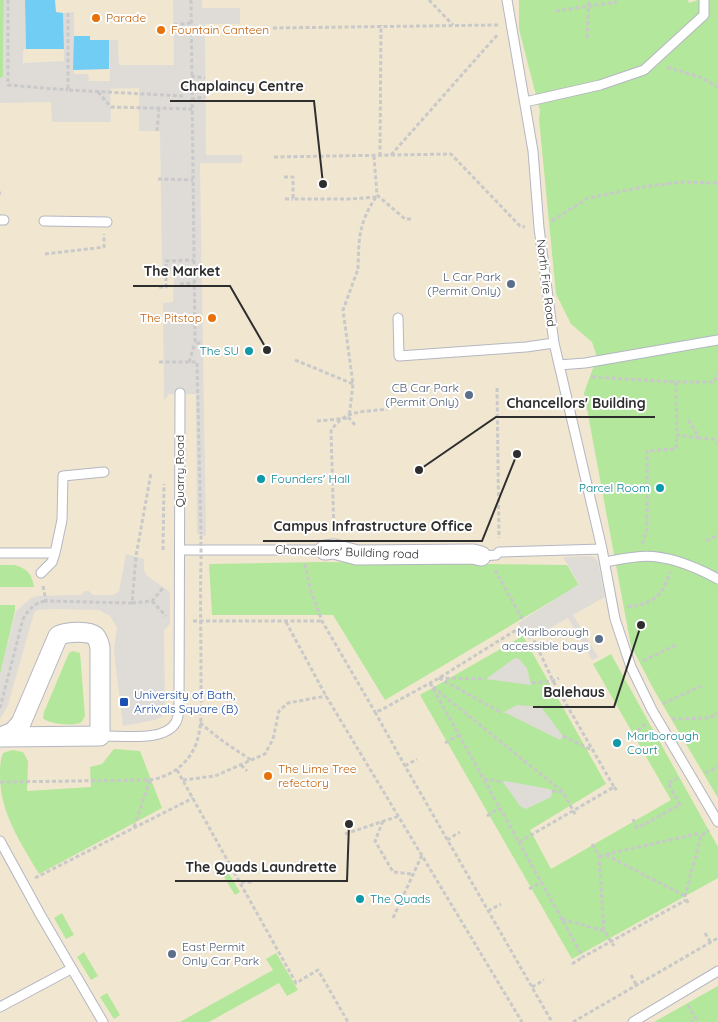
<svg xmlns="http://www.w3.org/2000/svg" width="718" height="1022" viewBox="0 0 718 1022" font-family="Quicksand,sans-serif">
<rect width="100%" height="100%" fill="#efe9e0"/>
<!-- education -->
<path fill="#f1e7d0" d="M0 0H718V1022H0Z"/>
<!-- green -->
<path fill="#b3e79b" d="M0 0H4L3 77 0 78Z
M519 0H688L689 3 698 0H718V798L654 690 631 646 584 393 597 357 592 342 571 324 556 294 539 119 540 111 519 29Z
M321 562 567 565 579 585 385 700 333 615H212L209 564Z
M14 565C27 568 32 574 34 587H0V565Z
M0 605H15V611L0 675Z
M523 636 606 784 530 830 551 869 671 800 593 664 611 654 718 847V878L572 959 420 695Z
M73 651 80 653 85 716C83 719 83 721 80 723 73 726 48 724 43 718L44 712 69 653Z
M114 749 140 751 162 808 39 874C21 843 0 813 0 776 0 768 0 761 3 753L12 750 23 752 28 761 27 791 91 787 90 767 102 764Z
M226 869 240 892 235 895 221 872Z
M62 913 74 935 66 939 54 918Z
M84 952 98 976 91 980 77 957Z
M276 953 298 990 287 996 279 983 209 1022H180L273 970 266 959Z
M718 986V1022H654Z
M107 993 120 1015 114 1019 100 997Z"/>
<!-- plaza -->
<path fill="#dfdcd8" d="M4 0H25L26 49 23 50V63L64 61 63 13 74 12V74H88L89 81H110L109 40H118L119 65H174L173 0H202V8H240V24H205L206 155H242V163H200L206 536 197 534 196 394H169L164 400 163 303 173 302 174 274 163 273 162 267 160 131H139V88L110 89 111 122H52L51 102 0 103V78L3 77Z
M126 554 144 559V570L146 575 170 592V624L164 630 165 710 162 717 155 720 123 726 115 661 114 647 117 628 110 616 99 610 52 609 37 610 34 613 7 708 0 719V674L16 611 31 598 37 596 81 595 85 591H89L93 595H113L119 591Z
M589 556 594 557 598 562 605 597 573 615 598 657 592 660 568 618 529 640 518 623 579 584 563 557Z
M515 658 519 659 527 668 531 685 486 679Z
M517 705 541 707 563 736 560 740 506 713H502Z
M505 781 549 789 552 791 551 797 526 809 520 806 503 782Z"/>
<!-- water -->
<path fill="#71cdf4" d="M25 0H55L56 12 63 13 64 49H26Z
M74 36H90V40H109V69L73 70Z"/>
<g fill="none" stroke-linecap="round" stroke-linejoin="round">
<defs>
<path id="lane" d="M507 0 533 151 539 228 554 343 602 549 615 619 631 667 652 710 718 822
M525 102 600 85 644 70 704 15V0
M0 220H4
M44 221 107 222
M398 318 399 356 526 347 554 343
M559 365 585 363 718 340
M180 550H325
M0 553H55
M481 556 496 555 499 552 602 549
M605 562C615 560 625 558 636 557 664 553 694 566 718 579
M41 573 52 562 55 553 62 520 63 476 104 472
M100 736C120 735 165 743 176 722 178 719 178 714 179 710L180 393
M0 841 40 914 103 1022
M0 1007 71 969
M633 1022 718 971"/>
<path id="street" d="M325 550 334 549 357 555 473 554 481 556
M0 737 100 736V647C99 643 98 639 95 636 88 630 65 632 58 636L21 723 13 732 1 737"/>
</defs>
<!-- lane casing -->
<use href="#lane" stroke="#b4b6c2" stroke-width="11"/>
<!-- street casing -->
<use href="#street" stroke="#b4b6c2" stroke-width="21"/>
<!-- path -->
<path stroke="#c9c9c9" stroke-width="3" stroke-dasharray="4 2.5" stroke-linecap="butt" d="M8 0V85L68 90
M191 0 195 343H203
M429 0 453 25
M556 11 617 2
M68 13V90L183 96
M174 25 191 23
M191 28 204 29
M273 28 498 25
M587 38 589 0
M667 67 702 78 718 87
M191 76 205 78
M98 92 111 107 192 109
M191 99 205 97
M157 131 159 108
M391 155 498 34
M374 156 377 195 405 219H411
M380 156 381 25
M274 157 451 154 520 226 525 227
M284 177H293V199H350L376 197
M158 179 193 180
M0 193H1
M285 199H293
M552 221 588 198 643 187 682 182 718 183
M45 254 104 247V234
M358 269C359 239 358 224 376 197
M180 284 194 283
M159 287H166V261L194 260
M295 360 353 384
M159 362H197L201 534
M189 362 195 343
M592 377 676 382H714L718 373
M676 382 677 435 700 438
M497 388 499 538
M688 420 700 438 713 439 718 443
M627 487 647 489
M334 531 331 431C344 409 365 412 388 409
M706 541 718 535
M642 544 647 530V451L676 449 677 435
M163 550 164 484
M305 564 310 588 322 621 375 712
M495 570 523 620
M43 586 46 601 132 603 136 556 151 473
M152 601 166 616
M132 603 152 601 164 587
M627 607C654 603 661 598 670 572
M193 621H322
M286 622 326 696 522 1022
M521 627 439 678 381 710 375 712 405 766 552 1022
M643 661 678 644
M439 678 502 713
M439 678 486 679
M430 683 583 957 686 900
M532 683 553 681 559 678
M433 687 563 792 576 816
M663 704 701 686
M0 708 23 619C29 609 34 603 46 601
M672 719 709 718 718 713
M200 723 224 742 251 760
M632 734 646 724
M563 736 594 751
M445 743 459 735
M241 765 247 771
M405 766 417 759
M177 770 296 983 318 970 348 1022
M705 773 718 767
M484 779 503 782
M183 780 215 776 265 754 273 739 279 711 288 703 326 696
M0 782 150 780C171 777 191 762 197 741 203 722 201 699 201 680 201 641 200 601 201 562
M614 787 618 792
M552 791 562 792
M487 816 499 808
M633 819 637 828 680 805 668 783 677 778
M383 821 375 841 393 872 412 874
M134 827 150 780
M345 834 399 816
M447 840 460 832
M519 842 614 787 553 681 533 638
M592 844 599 856 604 931 614 946
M606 855 685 896
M599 856 696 834 701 836
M35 878 193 798
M241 882H252
M529 889 541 882
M688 903 685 896 701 836 709 830
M488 911 501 904
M393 918 422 855
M562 919 604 931
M705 933 711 943
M572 964 583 957
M631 975 637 986
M532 987 544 980
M688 1005 696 1019 691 1022
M573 1022 718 938"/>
<!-- lane -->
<use href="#lane" stroke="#fff" stroke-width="9"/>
<!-- street -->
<use href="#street" stroke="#fff" stroke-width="19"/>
<!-- path-bridge -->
<path stroke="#c9c9c9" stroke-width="3" stroke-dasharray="4 2.5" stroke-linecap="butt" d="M317 421 349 418
M355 425 349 418 353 384 343 310 358 269
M201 559V534"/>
</g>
<!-- markers -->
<g fill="#e8710a" stroke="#fff" stroke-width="2">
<circle cx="96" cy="18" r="5"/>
<circle cx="161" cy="30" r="5"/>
<circle cx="212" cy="318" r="5"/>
<circle cx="268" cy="776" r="5"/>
</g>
<g fill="#5c6f8a" stroke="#fff" stroke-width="2">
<circle cx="511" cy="284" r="5"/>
<circle cx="469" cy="395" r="5"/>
<circle cx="599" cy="639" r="5"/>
<circle cx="172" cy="954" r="5"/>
</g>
<g fill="#0f9aa8" stroke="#fff" stroke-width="2">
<circle cx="249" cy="351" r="5"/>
<circle cx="261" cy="479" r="5"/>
<circle cx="660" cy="488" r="5"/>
<circle cx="617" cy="743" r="5"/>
<circle cx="360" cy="899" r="5"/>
</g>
<rect fill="#1a4fb4" stroke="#fff" stroke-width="2" x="119" y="697" width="10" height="10" rx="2.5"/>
<g text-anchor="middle" stroke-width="4" stroke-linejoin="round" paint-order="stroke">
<!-- food labels -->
<g font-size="12" fill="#c56008" stroke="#fff" text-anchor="start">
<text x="106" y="22">Parade</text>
<text x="171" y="34">Fountain Canteen</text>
<text x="202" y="322" text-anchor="end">The Pitstop</text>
<text x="278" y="773">The Lime Tree<tspan x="278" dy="14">refectory</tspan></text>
</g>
<!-- service labels -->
<g font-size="12" fill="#4e5e75" stroke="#fff" text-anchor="end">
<text x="501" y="281">L Car Park<tspan x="501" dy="14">(Permit Only)</tspan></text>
<text x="459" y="392">CB Car Park<tspan x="459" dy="14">(Permit Only)</tspan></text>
<text x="589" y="636">Marlborough<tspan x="589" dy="14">accessible bays</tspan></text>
<text x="182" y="951" text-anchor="start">East Permit<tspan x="182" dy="14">Only Car Park</tspan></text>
</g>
<!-- street labels -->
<g font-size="12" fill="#2e2e2e" stroke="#fff">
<text transform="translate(546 283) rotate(83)" y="4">North Fire Road</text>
<text transform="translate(180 471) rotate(-90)" y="4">Quarry Road</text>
<text transform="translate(347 552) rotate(2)" y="4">Chancellors' Building road</text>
</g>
<!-- culture labels -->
<g font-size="12" fill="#0d838f" stroke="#fff" text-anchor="start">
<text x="239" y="355" text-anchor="end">The SU</text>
<text x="271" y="483">Founders' Hall</text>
<text x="650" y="492" text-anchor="end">Parcel Room</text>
<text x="627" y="740">Marlborough<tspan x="627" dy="14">Court</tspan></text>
<text x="370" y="903">The Quads</text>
</g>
<!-- transit labels -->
<g font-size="12" fill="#164399" stroke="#fff" text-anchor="start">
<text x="134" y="699">University of Bath,<tspan x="134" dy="14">Arrivals Square (B)</tspan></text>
</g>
</g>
<!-- callouts -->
<path fill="none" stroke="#2e2e2e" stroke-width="2" d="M323 184L314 101H170M267 350L230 286H133M419 470L496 417H655M517 454L482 541H263M641 625L614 707H533M349 824L347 881H175"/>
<g fill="#2e2e2e" stroke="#fff" stroke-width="2">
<circle cx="323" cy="184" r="5"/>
<circle cx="267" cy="350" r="5"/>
<circle cx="419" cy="470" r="5"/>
<circle cx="517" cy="454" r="5"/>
<circle cx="641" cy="625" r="5"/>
<circle cx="349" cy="824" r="5"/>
</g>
<g font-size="14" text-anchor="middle" font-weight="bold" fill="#2e2e2e" stroke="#fff" stroke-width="4" stroke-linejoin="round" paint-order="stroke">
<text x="242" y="91">Chaplaincy Centre</text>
<text x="182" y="276">The Market</text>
<text x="576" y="408">Chancellors' Building</text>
<text x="373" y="531">Campus Infrastructure Office</text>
<text x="574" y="697">Balehaus</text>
<text x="261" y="872">The Quads Laundrette</text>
</g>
</svg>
